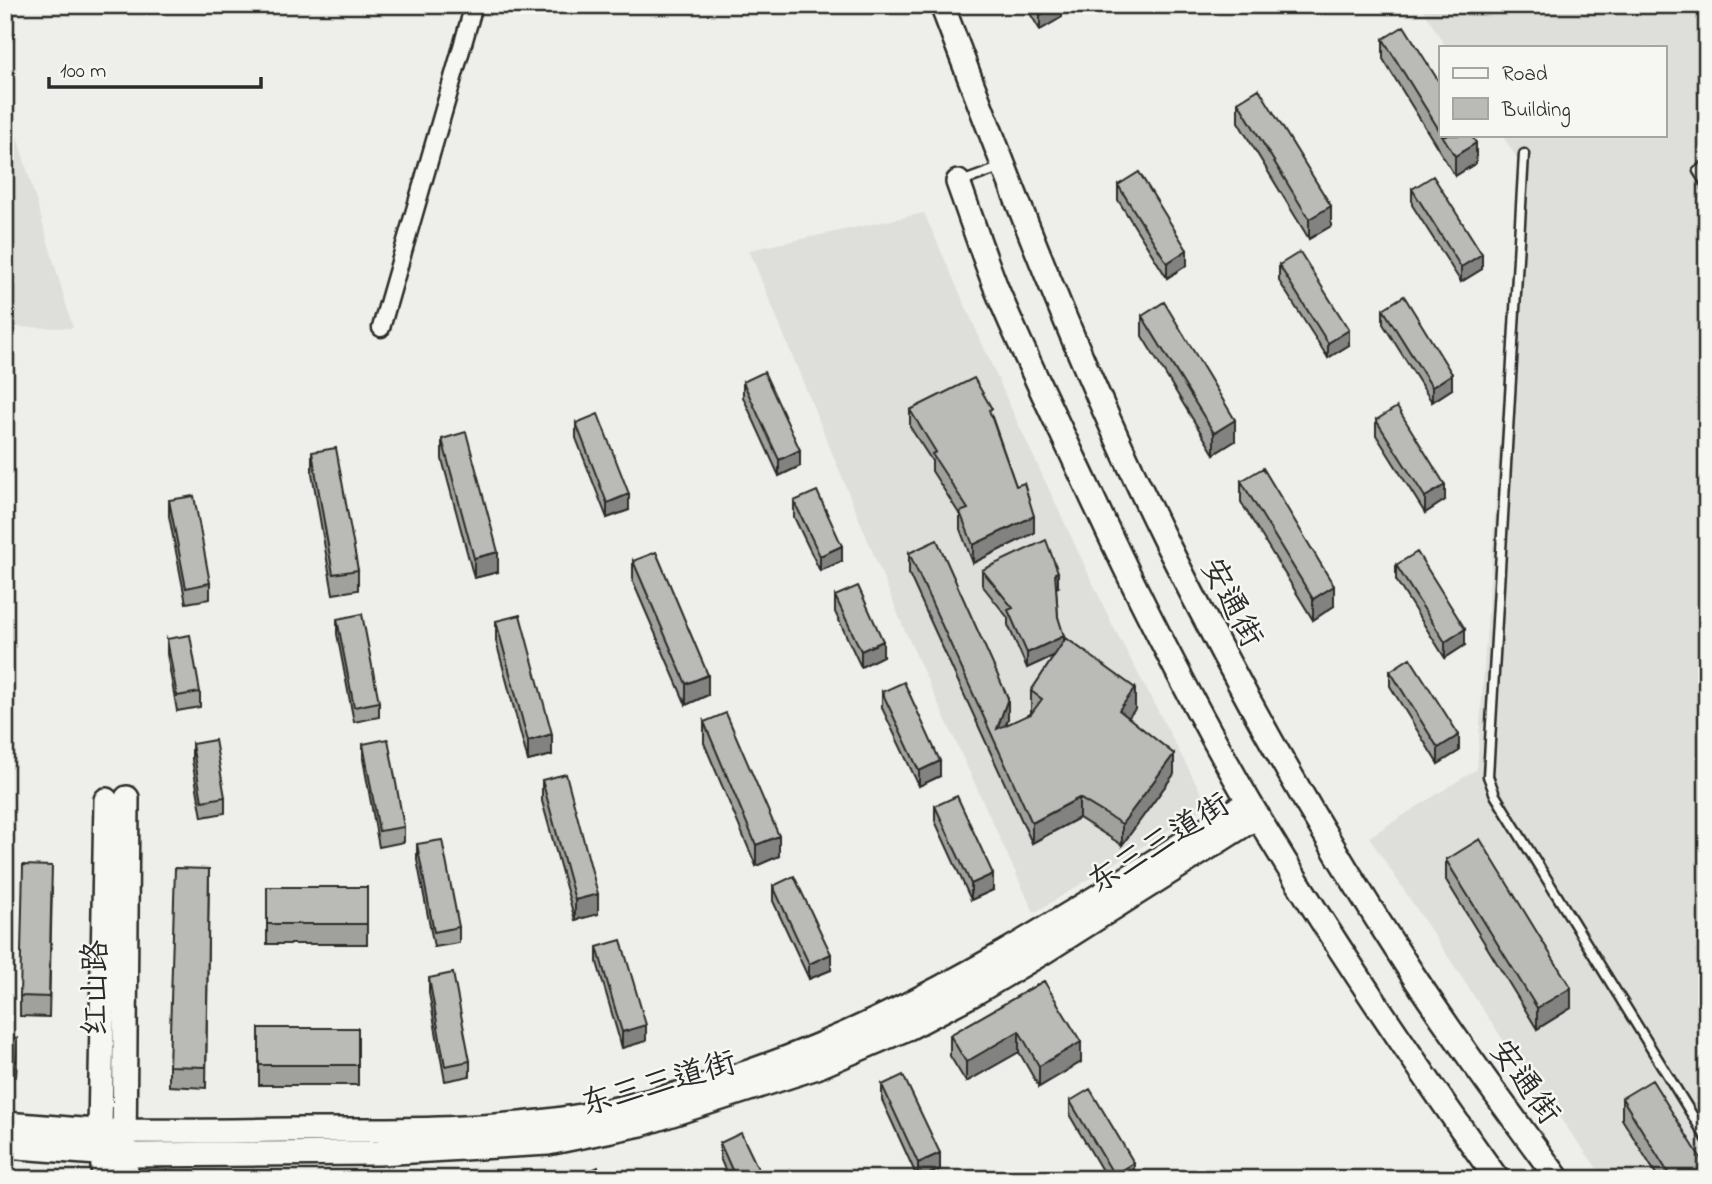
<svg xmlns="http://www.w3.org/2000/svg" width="1712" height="1184" viewBox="0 0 1712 1184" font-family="'Indie Flower','LXGW WenKai TC',sans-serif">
<rect width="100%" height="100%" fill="#eeeeea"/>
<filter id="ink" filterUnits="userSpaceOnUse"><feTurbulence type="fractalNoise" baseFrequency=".0143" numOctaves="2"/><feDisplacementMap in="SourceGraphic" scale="14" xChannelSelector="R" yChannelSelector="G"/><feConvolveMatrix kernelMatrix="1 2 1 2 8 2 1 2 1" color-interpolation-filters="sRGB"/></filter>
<g filter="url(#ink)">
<!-- built -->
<path fill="#dededb" d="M1420 5H1707V1179H1605L1511 1052 1369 837 1477 769 1519 161 1502 135H1665V47H1446Z
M5 94 73 328 5 327Z
M924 213 1015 417 1112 624 1208 806 1034 913 905 631 749 250Z"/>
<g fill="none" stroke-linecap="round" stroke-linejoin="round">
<defs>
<path id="lane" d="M1524 154 1488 776 1495 795 1707 1139
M1707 165 1698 171 1707 185
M961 182 1002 167"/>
<path id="street" d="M381 328 474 5"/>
<path id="secondary" d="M942 5C1011 187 1080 368 1166 542 1239 689 1321 834 1411 972 1457 1042 1508 1111 1558 1179
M958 182C971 218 983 255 997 290 1024 355 1055 418 1085 482 1135 591 1189 698 1249 802 1325 931 1410 1057 1497 1179
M127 798 124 1155 127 1179
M5 1124C38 1126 71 1130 105 1131 166 1132 228 1131 290 1130 385 1130 482 1132 575 1117 656 1103 740 1078 817 1046 970 983 1109 889 1249 802
M5 1146 124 1155 379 1153 548 1143 641 1124 817 1067 908 1028 973 994 1042 953 1258 816
M104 1179 100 1131 106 800"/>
</defs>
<!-- lane casing -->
<use href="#lane" stroke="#2b2b2b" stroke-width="13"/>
<!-- street casing -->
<use href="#street" stroke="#2b2b2b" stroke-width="21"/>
<!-- secondary casing -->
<use href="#secondary" stroke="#2b2b2b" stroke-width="28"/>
<!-- lane -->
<use href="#lane" stroke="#f6f6f2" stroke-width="8"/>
<!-- street -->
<use href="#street" stroke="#f6f6f2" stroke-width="16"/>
<!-- secondary -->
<use href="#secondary" stroke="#f6f6f2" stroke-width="23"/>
</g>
<!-- wall -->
<path fill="#a0a09d" stroke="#2b2b2b" stroke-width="2" d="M1025 5H1062V17L1040 30Z
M1383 39 1441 85V135H1471L1476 163 1455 176 1383 59Z
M1238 102 1331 226 1309 239 1238 122Z
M1118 185 1187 265 1167 278 1118 200Z
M1412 189 1482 269 1461 282 1412 205Z
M1279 265 1349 345 1328 358 1279 281Z
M1383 309 1452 389 1432 402 1383 324Z
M1142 316 1235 441 1214 454 1142 336Z
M743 382 800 466 779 476 743 397Z
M910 410 992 417 1016 486 1034 533 973 563 960 529V515L932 471V461L910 427Z
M1376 420 1445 500 1425 513 1376 435Z
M576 423 629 510 607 518 576 438Z
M442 439 498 572 474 578 442 459Z
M312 452 358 570V590L333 594 312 473Z
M1241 481 1334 606 1313 620 1241 502Z
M169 500 210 583V599L186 603 169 516Z
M794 501 842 561 820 571 794 517Z
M909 553 1008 719 1005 726 1032 713 1031 712V691L1055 655 1027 668 1008 625V618L982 585V570L1058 587 1056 588 1058 617 1064 642 1135 709 1128 717 1174 774 1122 845 1079 818 1032 843 909 574Z
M633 561 708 695 686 705 633 582Z
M1396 565 1465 645 1445 658 1396 580Z
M835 596 883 656 861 667 835 612Z
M337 619 379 702V717L354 722 337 634Z
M496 621 552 755 528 761 496 641Z
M167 639 200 692V707L177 711 167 654Z
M1390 671 1459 751 1438 764 1390 686Z
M882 692 940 776 919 786 882 708Z
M704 722 779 856 756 866 704 743Z
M192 744 225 797V813L202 817 192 760Z
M363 744 404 827V842L379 847 363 759Z
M542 780 598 914 575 920 542 801Z
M935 806 993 890 971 900 935 821Z
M417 844 459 927V943L434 947 417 860Z
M1446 860 1571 1008 1537 1029 1446 880Z
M209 869 206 1088 169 1086V1066Z
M773 886 831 970 809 979 773 901Z
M52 887 49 1017 20 1016V996Z
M267 887H367V944H267Z
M597 947 646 1041 622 1048 597 962Z
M429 978 470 1061V1076L445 1081 429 993Z
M1044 981 1081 1062 1039 1087 1019 1052 966 1082 950 1056V1035Z
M259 1028H358V1085H259Z
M5 1037 17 1053 16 1077 5 1076Z
M882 1085 940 1169 918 1179 882 1100Z
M1622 1098 1707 1179H1659L1622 1119Z
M1070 1101 1134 1179H1107L1070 1116Z
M720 1143 763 1179H729L720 1158Z"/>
<!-- shaded-wall -->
<path fill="#828280" stroke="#2b2b2b" stroke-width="2" d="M1056 5H1062V17L1040 30V15Z
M1476 143V163L1455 176V156Z
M1331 206V226L1309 239V219Z
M1187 250V265L1167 278V263Z
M1482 254V269L1461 282V267Z
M1349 330V345L1328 358V343Z
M1452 374V389L1432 402V387Z
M1235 420V441L1214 454V433Z
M800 450V466L779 476V460Z
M1445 485V500L1425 513V497Z
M629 494V510L607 518V503Z
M1034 516V533L973 563V545Z
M842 546V561L820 571V556Z
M498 552V572L474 578V558Z
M1058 572V587L1055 588V573Z
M1334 586V606L1313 620V599Z
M1465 629V645L1445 658V642Z
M1064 636V651L1027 668V653Z
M883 641V656L861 667V651Z
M708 675V695L686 705V684Z
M1135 688V709L1119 730V710Z
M1008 698V719L997 748V729Z
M552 734V755L528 761V741Z
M1459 735V751L1438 764V748Z
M1174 754V774L1122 845V824Z
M940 761V776L919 786V771Z
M1079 798V818L1032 843V823Z
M779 836V856L756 866V845Z
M993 874V890L971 900V884Z
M598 894V914L575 920V900Z
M831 954V970L809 979V964Z
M1571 988V1008L1537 1029V1008Z
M646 1025V1041L622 1048V1032Z
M1019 1031V1052L966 1082V1062Z
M17 1038V1053L16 1077V1061Z
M1081 1042V1062L1039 1087V1066Z
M940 1153V1169L918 1179V1163Z
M1134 1163V1179H1114V1175Z"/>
<!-- building -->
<path fill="#babab7" stroke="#2b2b2b" stroke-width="2" d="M1034 5H1056L1040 15Z
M1404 26 1441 85V133L1383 39Z
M1259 89 1331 206 1309 219 1238 102Z
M1442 135H1471L1476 143 1455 156Z
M1139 172 1187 250 1167 263 1118 185Z
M1433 176 1482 254 1461 267 1412 189Z
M1300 252 1349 330 1328 343 1279 265Z
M1404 296 1452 374 1432 387 1383 309Z
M1164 302 1235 420 1214 433 1142 316Z
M764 372 800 450 779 460 743 382Z
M974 378 992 409 989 410 1016 486 1024 483 1034 516 973 545 960 512 968 509 932 454 936 452 910 410Z
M1397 407 1445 485 1425 497 1376 420Z
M598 414 629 494 607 503 576 423Z
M466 432 498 552 474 558 442 439Z
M336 448 358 570 333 574 312 452Z
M1263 468 1334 586 1313 599 1241 481Z
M817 491 842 546 820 556 794 501Z
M194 496 210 583 186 588 169 500Z
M937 540 1008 698 997 729 1031 714 1042 699 1031 691 1066 638 1135 688 1119 710 1174 754 1122 824 1079 798 1032 823 909 553Z
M1046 540 1058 572 1055 573 1058 617 1064 636 1027 653 1008 610 1013 608 982 570Z
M656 552 708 675 686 684 633 561Z
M1417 552 1465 629 1445 642 1396 565Z
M858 586 883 641 861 651 835 596Z
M362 614 379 702 354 707 337 619Z
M520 615 552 734 528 741 496 621Z
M190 635 200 692 177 696 167 639Z
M1410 658 1459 735 1438 748 1390 671Z
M904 682 940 761 919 771 882 692Z
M726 713 779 836 756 845 704 722Z
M388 739 404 827 379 831 363 744Z
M215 740 225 797 202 801 192 744Z
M566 774 598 894 575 900 542 780Z
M957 796 993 874 971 884 935 806Z
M1480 839 1571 988 1537 1008 1446 860Z
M442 840 459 927 434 932 417 844Z
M23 865 52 866 49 997 20 996Z
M175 868 209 869 206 1067 169 1066Z
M794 876 831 954 809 964 773 886Z
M267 887H367V924H267Z
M621 940 646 1025 622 1032 597 947Z
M453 973 470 1061 445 1066 429 978Z
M1044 981 1081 1042 1039 1066 1019 1031 966 1062 950 1035Z
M259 1028H358V1065H259Z
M5 1037 17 1038 16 1061H5Z
M903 1075 940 1153 918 1163 882 1085Z
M1652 1080 1707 1168V1179H1672L1622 1098Z
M1090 1089 1134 1163 1114 1175 1070 1101Z
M741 1133 763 1179H736L720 1143Z
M598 1167 604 1179H578L577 1177Z"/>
</g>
<g text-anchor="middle" stroke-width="5" stroke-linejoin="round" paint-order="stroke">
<!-- street labels -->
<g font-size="32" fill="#2b2b2b" stroke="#f6f6f2">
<text transform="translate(1233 602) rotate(62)" y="11">安通街</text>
<text transform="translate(1158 842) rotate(-32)" y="11">东三三道街</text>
<text transform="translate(94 988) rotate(-90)" y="11">红山路</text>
<text transform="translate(1526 1081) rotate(54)" y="11">安通街</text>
<text transform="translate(658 1082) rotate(-16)" y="11">东三三道街</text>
</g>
</g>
<!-- margin -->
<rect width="1712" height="1184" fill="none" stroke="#f6f6f2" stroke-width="28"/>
<rect x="14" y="14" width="1684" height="1156" fill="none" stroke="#2b2b2b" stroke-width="2.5" filter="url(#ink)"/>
<!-- legend -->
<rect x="1439" y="46" width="228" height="91" fill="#f6f6f2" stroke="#a5a5a2" stroke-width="2"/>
<rect x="1453" y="68" width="35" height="10" fill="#f6f6f2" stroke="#a5a5a2" stroke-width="2"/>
<text x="1502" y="80" font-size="21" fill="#2b2b2b">Road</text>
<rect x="1453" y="98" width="35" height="21" fill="#babab7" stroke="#a5a5a2" stroke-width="2"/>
<text x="1502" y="116" font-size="21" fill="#2b2b2b">Building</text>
<!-- scale -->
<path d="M49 77v10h212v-10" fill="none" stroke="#2b2b2b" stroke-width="3.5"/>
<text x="60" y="77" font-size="21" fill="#2b2b2b" stroke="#f6f6f2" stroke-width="5" paint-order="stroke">100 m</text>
</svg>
